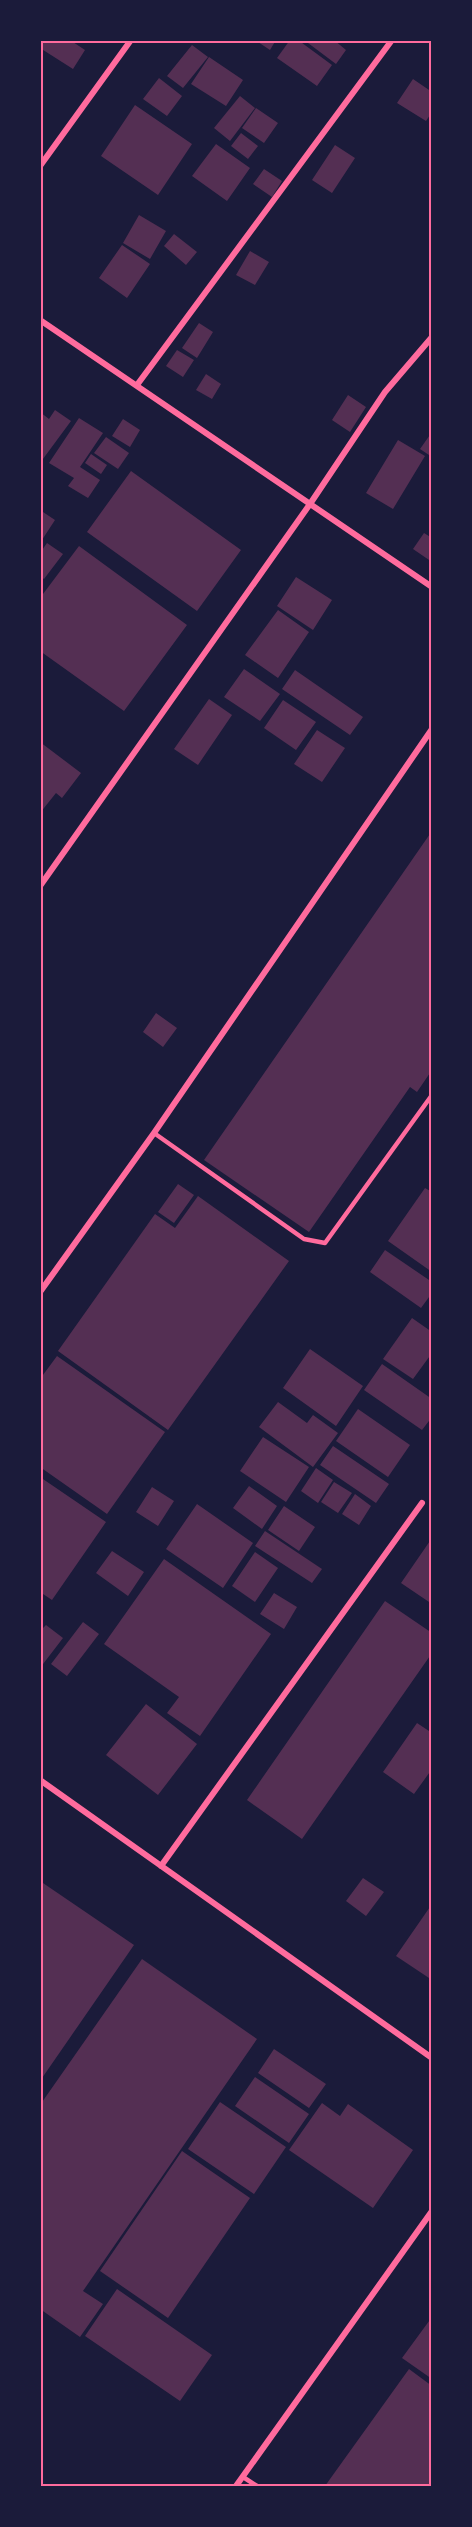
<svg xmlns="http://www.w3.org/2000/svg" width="472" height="2527" viewBox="0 0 472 2527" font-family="'Nunito Sans',sans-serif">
<rect width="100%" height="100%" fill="#1b1b3a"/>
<!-- building -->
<path fill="#542f53" d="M40 40H70L85 50 73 69 40 48Z
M255 40H276L270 50Z
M290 40H298L332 65 317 86 277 58Z
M304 40H334L346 50 336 64Z
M192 45 208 57 183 88 167 76Z
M209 57 243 80 226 106 191 84Z
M159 78 182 96 167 116 143 99Z
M413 79 432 92V112L426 121 397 103Z
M240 96 255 108 230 141 214 128Z
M135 105 192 144 158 195 101 156Z
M256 108 278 123 264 143 242 128Z
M241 133 258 146 248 159 231 146Z
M216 144 250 168 227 201 192 176Z
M335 145 355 158 332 193 312 180Z
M264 169 282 181 272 197 253 184Z
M139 215 166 231 150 259 123 243Z
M174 234 197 252 186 265 164 246Z
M122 245 150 264 127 298 99 278Z
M250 251 269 262 255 285 236 275Z
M199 323 213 332 197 358 182 348Z
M177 350 194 360 183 377 166 366Z
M206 374 221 384 212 399 196 390Z
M348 395 366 407 350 432 332 420Z
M55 410 71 421 40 463V412L49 419Z
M79 418 103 433 80 467 100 480 88 498 68 486 74 478 49 463Z
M123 419 140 430 130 447 112 436Z
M432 432V457L420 449Z
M106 437 129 453 118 469 94 453Z
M398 440 425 456 393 509 366 493Z
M91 454 107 465 101 474 85 463Z
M131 471 241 550 197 611 87 532Z
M40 510 55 520 40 543Z
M424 533 432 538V562L413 549Z
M47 543 63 554 44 579 40 576V553Z
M79 546 187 625 124 711 40 651V598Z
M296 577 332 600 313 630 277 606Z
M278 610 309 632 278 678 245 655Z
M244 669 280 694 260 721 224 697Z
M295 670 363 717 350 735 282 689Z
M209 699 232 715 198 765 174 749Z
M283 700 316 722 296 750 264 728Z
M317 730 345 748 322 782 294 764Z
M40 742 81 773 62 798 56 793 40 813Z
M432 831V1070L417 1092 410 1087 309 1232 204 1160Z
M156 1013 177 1028 163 1047 143 1032Z
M178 1184 194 1195 174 1223 158 1212Z
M425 1188 432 1192V1272L388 1241Z
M198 1196 289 1261 168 1430 58 1351 155 1214 175 1228Z
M385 1250 432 1282V1293L421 1308 370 1272Z
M412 1318 432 1332V1353L413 1379 383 1359Z
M310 1349 363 1386 336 1426 283 1388Z
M57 1356 165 1432 107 1514 40 1467V1379Z
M382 1364 432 1399V1417L422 1430 364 1390Z
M278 1402 307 1423 313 1415 338 1433 313 1467 259 1427Z
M358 1409 410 1445 388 1477 336 1441Z
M263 1437 309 1467 286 1502 240 1471Z
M333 1446 389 1484 376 1503 320 1465Z
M316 1468 333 1480 318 1503 301 1491Z
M40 1477 106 1522 52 1600 40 1592Z
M334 1482 352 1493 338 1513 321 1502Z
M249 1486 277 1506 262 1529 233 1508Z
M152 1487 174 1501 158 1526 136 1512Z
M355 1494 371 1506 359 1525 342 1514Z
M197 1504 253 1543 223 1588 166 1549Z
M284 1506 315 1527 299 1551 268 1530Z
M265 1531 322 1569 312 1583 255 1546Z
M432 1538V1604L401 1583Z
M112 1551 144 1572 128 1596 96 1573Z
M255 1552 278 1568 255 1602 232 1586Z
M164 1559 271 1634 200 1736 167 1713 179 1697 104 1644Z
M274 1593 297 1607 284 1629 260 1614Z
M385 1601 432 1633V1653L302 1839 247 1800Z
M83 1622 99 1634 67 1676 51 1664Z
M46 1625 63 1638 40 1668V1631Z
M146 1704 197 1744 158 1795 106 1755Z
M417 1723 432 1733V1769L414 1794 383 1772Z
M363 1878 384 1892 366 1916 346 1901Z
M40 1881 134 1945 40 2081Z
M432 1904V1980L396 1956Z
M142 1959 257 2039 83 2291 103 2304 80 2337 40 2309V2105Z
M274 2049 326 2084 309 2108 258 2073Z
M255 2077 309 2114 289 2143 235 2106Z
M220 2102 286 2147 254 2194 188 2149Z
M322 2103 340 2116 348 2104 413 2150 373 2208 289 2150Z
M182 2151 250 2198 168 2318 100 2271Z
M117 2289 212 2355 180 2401 85 2336Z
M432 2317V2379L402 2358Z
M409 2369 432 2386V2486H325Z"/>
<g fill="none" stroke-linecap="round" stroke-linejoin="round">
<!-- service -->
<path stroke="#ff6b9d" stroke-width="4.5" d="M154 1133 304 1239 325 1243 432 1095
M243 2477 257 2486"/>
<!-- minor -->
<path stroke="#ff6b9d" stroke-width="6" d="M40 166 131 40
M40 320 432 587
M137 385 392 40
M40 886 310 504 385 392 432 337
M40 1292 154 1133 432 729
M40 1780 432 2058
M161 1866 422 1503
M236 2486 432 2211"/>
</g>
<!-- border -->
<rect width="472" height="2527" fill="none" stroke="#1b1b3a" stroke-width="84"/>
<rect x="42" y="42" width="388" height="2443" fill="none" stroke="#ff6b9d" stroke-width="2"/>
</svg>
